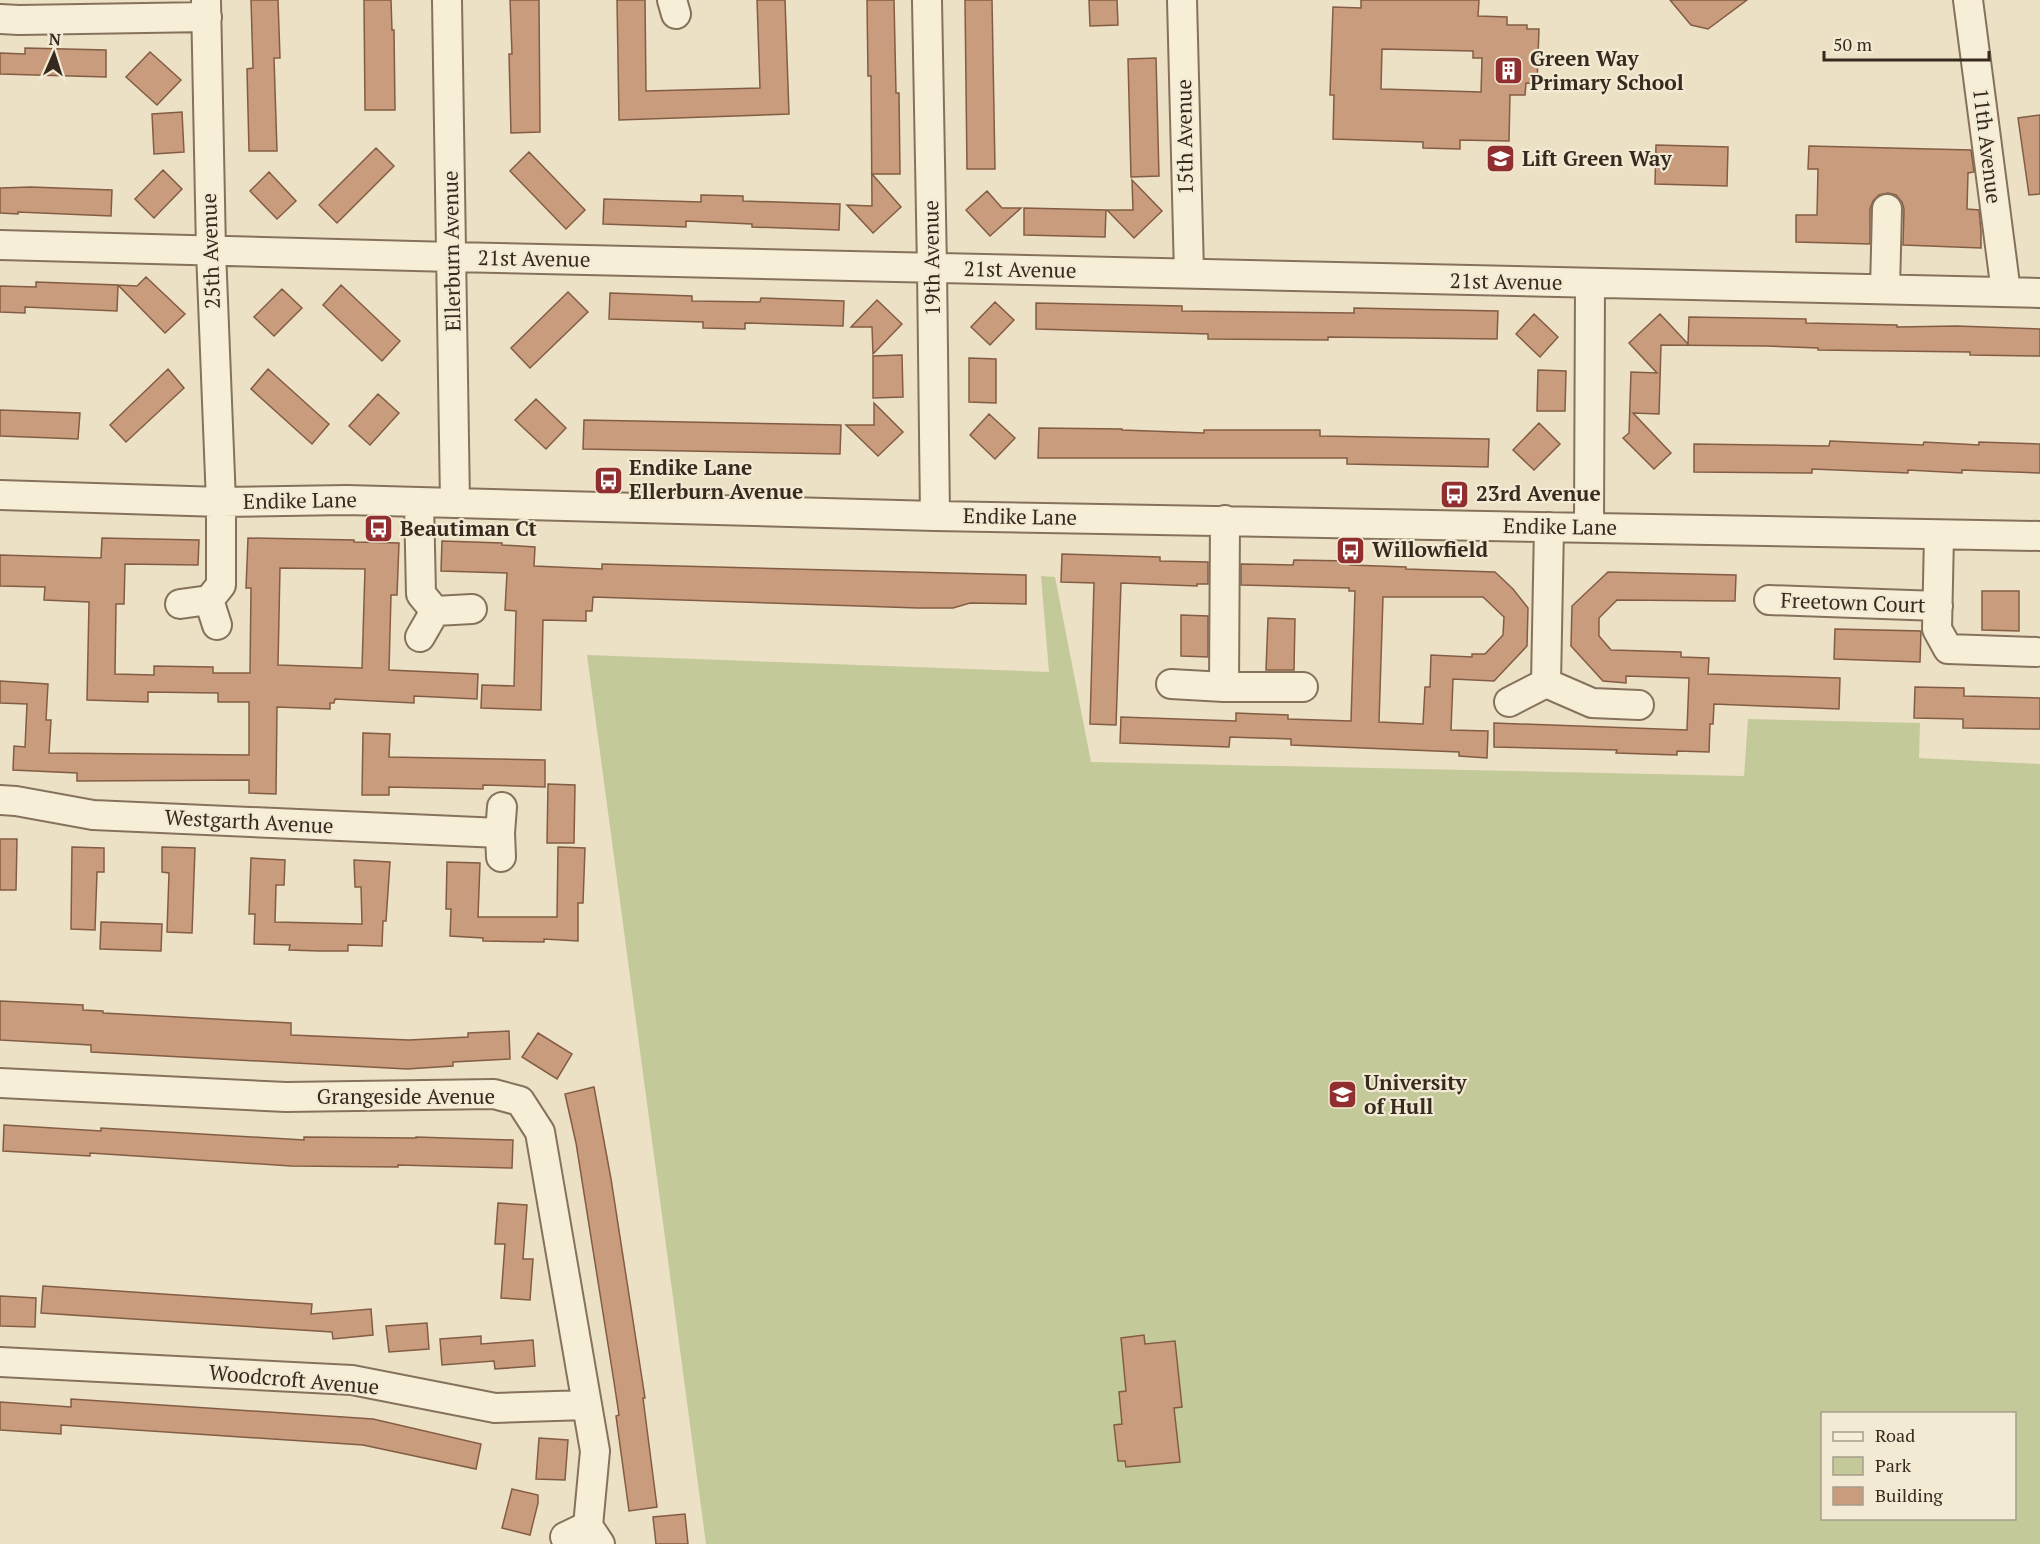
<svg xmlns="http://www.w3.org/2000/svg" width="2040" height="1544" viewBox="0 0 2040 1544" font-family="'PT Serif',serif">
<rect width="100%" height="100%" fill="#ece0c5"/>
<!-- green -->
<path fill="#c4c999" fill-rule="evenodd" d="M1041 576 1055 577 1091 762 1744 776 1748 719 1920 723 1919 758 2040 764V1544H706L587 655 1049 672ZM1822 1414H2014V1518H1822Z"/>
<!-- building -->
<path fill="#c89c7d" stroke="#835d43" stroke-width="1.5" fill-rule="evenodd" d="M251 0H278L280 58H274L277 151H249L247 69 253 68Z
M364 0H391L392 30H394L395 110H365Z
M510 0H539L540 132 511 133 509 54H512Z
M617 0H645L646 91 760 88 757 0H785L789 114 619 120Z
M867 0H894L896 93H899L900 174H872L901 207 873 233 847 205 872 206 871 76H868Z
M965 0H992L995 169H967Z
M1089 0H1117L1118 25 1090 26Z
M1361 0H1479L1478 16 1507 17V25H1527V29H1539L1537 84 1526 83 1525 95H1510L1509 141 1460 140V149L1423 148V142L1333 139 1334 95H1330L1333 7 1361 8ZM1382 49 1473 51V58H1482L1481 92 1381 89Z
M1670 0H1747L1708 29 1691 25Z
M25 48 106 50V77L0 74V53L25 54Z
M150 52 181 80 157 105 126 77Z
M1156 58 1159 176 1131 177 1128 59Z
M182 112 184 152 154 154 152 114Z
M2040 115V194L2029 195 2018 118Z
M1656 145 1728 147 1727 186 1655 184Z
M1809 146 1971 150 1974 172 1968 173 1967 209 1979 210 1981 231V248L1903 245 1904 209 1902 202 1896 195 1888 193 1879 195 1873 201 1870 209V244L1796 242V215H1817L1818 169H1808Z
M376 148 394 166 337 223 319 205Z
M529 152 585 210 566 229 510 171Z
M163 170 182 189 154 218 135 199Z
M269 172 296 201 277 219 250 191Z
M1132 180 1162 211 1134 238 1107 210H1133Z
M31 187 112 190 111 216 18 212V214L0 213V188Z
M987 191 1002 208H1021L990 236 966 210Z
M701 195 743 196V201L840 204 839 230 752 227V224L686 221V227L603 224 604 199 701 202Z
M1024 208 1106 210 1105 237 1024 235Z
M146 277 185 314 165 333 118 285 137 286Z
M36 282 118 285 117 311 25 307V313L0 312V286L36 287Z
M341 285 400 341 382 361 323 305Z
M282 289 302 308 274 336 254 317Z
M568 292 588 312 530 368 511 348Z
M610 293 692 296V301L760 302 761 298 844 301 843 326 745 323V329L703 328V322L609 319Z
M877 300 902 324 873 354 872 327H851Z
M995 302 1014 320 990 345 971 327Z
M1036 303 1182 306V311L1354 313V308L1498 311 1497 339 1328 337V340L1208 339V334L1036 329Z
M1534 314 1558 337 1540 357 1516 334Z
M1660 314 1688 344 1689 317 1806 319V323L1897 325V327L1957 326 2040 329V356L1970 355V352L1818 350V348L1766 346 1661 345 1659 414 1633 413 1671 453 1654 469 1623 438 1629 433 1631 372 1657 373 1629 343Z
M902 355 903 397 873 398V356Z
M969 358 996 359V403L969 402Z
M168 369 184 388 126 442 110 425Z
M268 369 329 424 312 444 251 389Z
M1538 370 1566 371 1565 411H1537Z
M378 394 399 413 370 445 349 426Z
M536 399 566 428 546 449 515 420Z
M874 403 903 432 878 456 846 425H874Z
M0 410 80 413 78 439 0 436Z
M989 414 1015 438 995 459 970 435Z
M584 420 841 425 840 454 583 449Z
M1539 423 1560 444 1534 470 1513 450Z
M1039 428 1122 429V430L1204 433V430H1320V436L1489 439 1488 467 1347 464V458H1038Z
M1830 441 1923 445 1924 442 1979 445V442L2040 444V473L1962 470V473L1908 470V473L1812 469V473L1694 472V444L1829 446Z
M102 538 199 540 198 565 125 564 124 604H116L115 674 154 675V666L213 667V673H250L251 588H246L248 538 354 540V542L399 543 397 595H391L389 670 478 674 477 699 414 696V703L335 699 334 703H330V709L277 707 276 794 249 793V780L77 781V773L13 770 14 746 25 747 27 704 0 703V681L48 684 46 720H51L49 753 249 755V702H218V693L148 692V702L87 700 89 602 44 600 45 587 0 586V555L101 558ZM280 568 365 569 362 668 278 665Z
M442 541 502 543V545L535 547 534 566 602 569V564L1026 575V604L970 603 953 608H918L593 597 592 611H586V621L543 620 541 710 481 708 482 685 514 686 516 611 505 610 507 573 441 571Z
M1062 554 1160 557V561L1208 562V584H1197V586L1121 583 1116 725 1090 724 1094 583 1061 582Z
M1294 560 1350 561V565L1406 567V569L1495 572 1513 589 1528 608 1527 646 1494 681 1453 679 1451 730 1488 731 1487 758 1459 756V752L1291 745V739L1230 737 1229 747 1120 743 1121 717 1236 721V713L1288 715V719L1351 721 1355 591H1349V588L1241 585V564L1293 565ZM1383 597H1483L1504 617 1503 635 1485 654H1472V657L1431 655 1430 687H1425L1423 724 1379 722Z
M1608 572 1736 575 1735 601 1617 600 1599 618V636L1611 650 1681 652V657L1709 658 1708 674 1840 678 1839 709 1714 704 1713 724H1710L1709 752 1677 751V755L1616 753 1617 750 1494 747V723L1687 730 1689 678 1626 676V683L1603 681 1571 646 1572 606Z
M1982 591H2019V631L1982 630Z
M1181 615 1208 616V657L1181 656Z
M1268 618 1295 619 1294 670H1266Z
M1835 629 1921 631 1920 662 1834 659Z
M1915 687 1964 688V696L2040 698V729L1963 728V719L1914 718Z
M363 733 390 734 389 757 545 760V787L483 785V789L389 787V795H362Z
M548 784 575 785 574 843H547Z
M0 839H17L16 890H0Z
M72 847 104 848V872H97L95 930 71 929Z
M162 847 195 848 192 933 167 932 169 873 162 872Z
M558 847 585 848 583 903H578V941L544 939V942L483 941V938L450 936 451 909H446L447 862 480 863 478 917H557Z
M251 858 285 860 284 885H276L275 922 362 924 361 887H355L354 860 390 862 386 921H383L382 946 348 945V951H319L289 950 290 945 254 944 255 914H249Z
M101 922 162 924 161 951 100 949Z
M0 1001 83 1005V1010L103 1011V1013L291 1023V1035L409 1040 468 1037V1033L509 1031 510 1059 453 1062V1066L407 1069 91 1052V1045L0 1040Z
M538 1033 572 1054 557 1079 522 1057Z
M594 1087 611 1179 645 1398H643L657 1507 629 1511 616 1416 619 1415 614 1382 576 1143 565 1094Z
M4 1125 101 1131V1128L304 1140V1137L416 1138V1137L513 1140 512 1168 398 1165V1167L291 1166 90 1153V1156L3 1151Z
M498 1203 527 1205 523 1259H533L530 1300 501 1298 505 1244H495Z
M43 1286 312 1304 311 1314 371 1309 373 1335 333 1339 332 1332 41 1313Z
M0 1296 36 1298 35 1327 0 1326Z
M427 1323 429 1349 389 1352 386 1326Z
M1144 1335 1145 1344 1175 1341 1182 1407 1174 1408 1180 1462 1126 1467 1125 1461H1118L1114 1425 1122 1424 1119 1392 1126 1391 1121 1338Z
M481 1336V1344L533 1340 535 1366 495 1369 494 1361 442 1365 440 1339Z
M71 1399 373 1419 481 1444 476 1469 363 1445 61 1425V1434L0 1430V1402L71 1407Z
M539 1438 568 1440 565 1480 536 1479Z
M512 1489 538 1495V1503L530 1535 502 1528Z
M685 1514 688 1544H656L653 1517Z"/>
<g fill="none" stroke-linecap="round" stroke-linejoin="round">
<defs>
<path id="minor" d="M206 0 211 251 221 502V585L209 600
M447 0 455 502
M672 0 676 14
M927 0 932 268 935 516
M1182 0 1189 273
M1968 0 2006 292
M0 19 19 20 207 17
M0 245 452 257 2040 293
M1885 289 1887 209
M0 495 221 502 347 500 935 516 2040 536
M419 502 421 594 435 611
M1589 528 1590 284
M1939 535 1937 629 1948 649 2036 652
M1769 600 1938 606
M180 604 209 600 217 625
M420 637 435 611 472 609
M1546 683 1549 527
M1171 684 1224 687H1303
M1224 687 1225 520
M1509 702 1546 683 1592 703 1639 705
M0 800 16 801 93 815 500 833
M501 857 500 833 502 807
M0 1083 286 1097 494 1094 520 1101 540 1132 595 1451 588 1526
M0 1362 352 1380 495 1408 587 1405
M565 1537 588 1526 600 1544"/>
</defs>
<!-- minor casing -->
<use href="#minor" stroke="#86725c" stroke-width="32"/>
<!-- minor -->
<use href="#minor" stroke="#f7eed8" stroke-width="28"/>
</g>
<!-- icons -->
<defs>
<symbol id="building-square" viewBox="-11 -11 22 22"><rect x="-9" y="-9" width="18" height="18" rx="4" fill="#912f30" stroke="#f3ead4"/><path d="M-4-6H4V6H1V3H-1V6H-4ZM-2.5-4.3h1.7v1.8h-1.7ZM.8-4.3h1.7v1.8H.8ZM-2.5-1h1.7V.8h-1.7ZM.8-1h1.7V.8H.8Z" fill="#fff"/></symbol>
<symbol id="school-square" viewBox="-11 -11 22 22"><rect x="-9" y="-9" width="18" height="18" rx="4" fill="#912f30" stroke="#f3ead4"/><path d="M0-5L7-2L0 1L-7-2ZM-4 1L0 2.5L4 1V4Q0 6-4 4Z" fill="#fff"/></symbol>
<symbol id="bus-square" viewBox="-11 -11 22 22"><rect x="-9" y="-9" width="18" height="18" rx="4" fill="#912f30" stroke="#f3ead4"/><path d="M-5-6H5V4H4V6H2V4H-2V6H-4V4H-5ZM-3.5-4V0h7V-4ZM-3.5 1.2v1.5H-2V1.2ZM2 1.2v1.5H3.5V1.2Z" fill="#fff"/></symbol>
<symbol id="university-square" viewBox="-11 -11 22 22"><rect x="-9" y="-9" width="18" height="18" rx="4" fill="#912f30" stroke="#f3ead4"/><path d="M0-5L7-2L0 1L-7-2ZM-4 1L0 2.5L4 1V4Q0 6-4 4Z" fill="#fff"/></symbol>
</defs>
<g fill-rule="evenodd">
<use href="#building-square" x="1492" y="54" width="33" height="33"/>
<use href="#school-square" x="1484" y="142" width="33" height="33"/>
<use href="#bus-square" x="592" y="464" width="33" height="33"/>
<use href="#bus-square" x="1438" y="478" width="33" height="33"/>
<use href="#bus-square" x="362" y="512" width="33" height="33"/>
<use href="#bus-square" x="1334" y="534" width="33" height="33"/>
<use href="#university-square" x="1326" y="1078" width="33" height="33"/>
</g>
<g text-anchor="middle" stroke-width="4.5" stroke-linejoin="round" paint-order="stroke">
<!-- poi labels -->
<g font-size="21" font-weight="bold" fill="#362a1f" stroke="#f3ead4" text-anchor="start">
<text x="1530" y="66">Green Way<tspan x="1530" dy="24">Primary School</tspan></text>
<text x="1522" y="166">Lift Green Way</text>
<text x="629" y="475">Endike Lane<tspan x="629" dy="24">Ellerburn Avenue</tspan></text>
<text x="1476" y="501">23rd Avenue</text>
<text x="400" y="536">Beautiman Ct</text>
<text x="1372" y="557">Willowfield</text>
<text x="1364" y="1090">University<tspan x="1364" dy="24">of Hull</tspan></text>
</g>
<!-- street labels -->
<g font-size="21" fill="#362a1f" stroke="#f3ead4">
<text transform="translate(1185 137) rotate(-91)" y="7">15th Avenue</text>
<text transform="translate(1987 146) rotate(83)" y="7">11th Avenue</text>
<text transform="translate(211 251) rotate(-92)" y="7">25th Avenue</text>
<text transform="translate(452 251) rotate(-91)" y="7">Ellerburn Avenue</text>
<text transform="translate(932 258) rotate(-91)" y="7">19th Avenue</text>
<text transform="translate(534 259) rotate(1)" y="7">21st Avenue</text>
<text transform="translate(1020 270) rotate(1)" y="7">21st Avenue</text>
<text transform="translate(1506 282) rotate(1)" y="7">21st Avenue</text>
<text transform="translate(300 501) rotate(-1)" y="7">Endike Lane</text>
<text transform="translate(1020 517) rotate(1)" y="7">Endike Lane</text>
<text transform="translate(1560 527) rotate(1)" y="7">Endike Lane</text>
<text transform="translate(1853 603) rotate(2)" y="7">Freetown Court</text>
<text transform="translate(249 822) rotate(3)" y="7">Westgarth Avenue</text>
<text x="406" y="1104">Grangeside Avenue</text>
<text transform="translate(294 1380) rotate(5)" y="7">Woodcroft Avenue</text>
</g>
</g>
<!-- legend -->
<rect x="1821" y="1412" width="195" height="108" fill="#f3ead4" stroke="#a79d8c" stroke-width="1.5"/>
<rect x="1833" y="1432" width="30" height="9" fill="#f7eed8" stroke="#a79d8c" stroke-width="1.5"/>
<text x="1875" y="1442" font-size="18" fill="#362a1f">Road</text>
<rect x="1833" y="1457" width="30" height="18" fill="#c4c999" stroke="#a79d8c" stroke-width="1.5"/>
<text x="1875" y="1472" font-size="18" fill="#362a1f">Park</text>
<rect x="1833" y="1487" width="30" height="18" fill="#c89c7d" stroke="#a79d8c" stroke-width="1.5"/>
<text x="1875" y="1502" font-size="18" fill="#362a1f">Building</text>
<!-- north arrow -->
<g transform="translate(54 54) rotate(3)" stroke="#f3ead4" stroke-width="4.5" paint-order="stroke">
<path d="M0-4.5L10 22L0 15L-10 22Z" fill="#362a1f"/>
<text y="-9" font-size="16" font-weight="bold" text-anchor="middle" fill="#362a1f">N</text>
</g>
<!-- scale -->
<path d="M1824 51v9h165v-9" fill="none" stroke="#362a1f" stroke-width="3"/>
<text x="1833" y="51" font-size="18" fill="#362a1f" stroke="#f3ead4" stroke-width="4.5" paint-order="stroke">50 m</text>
</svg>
